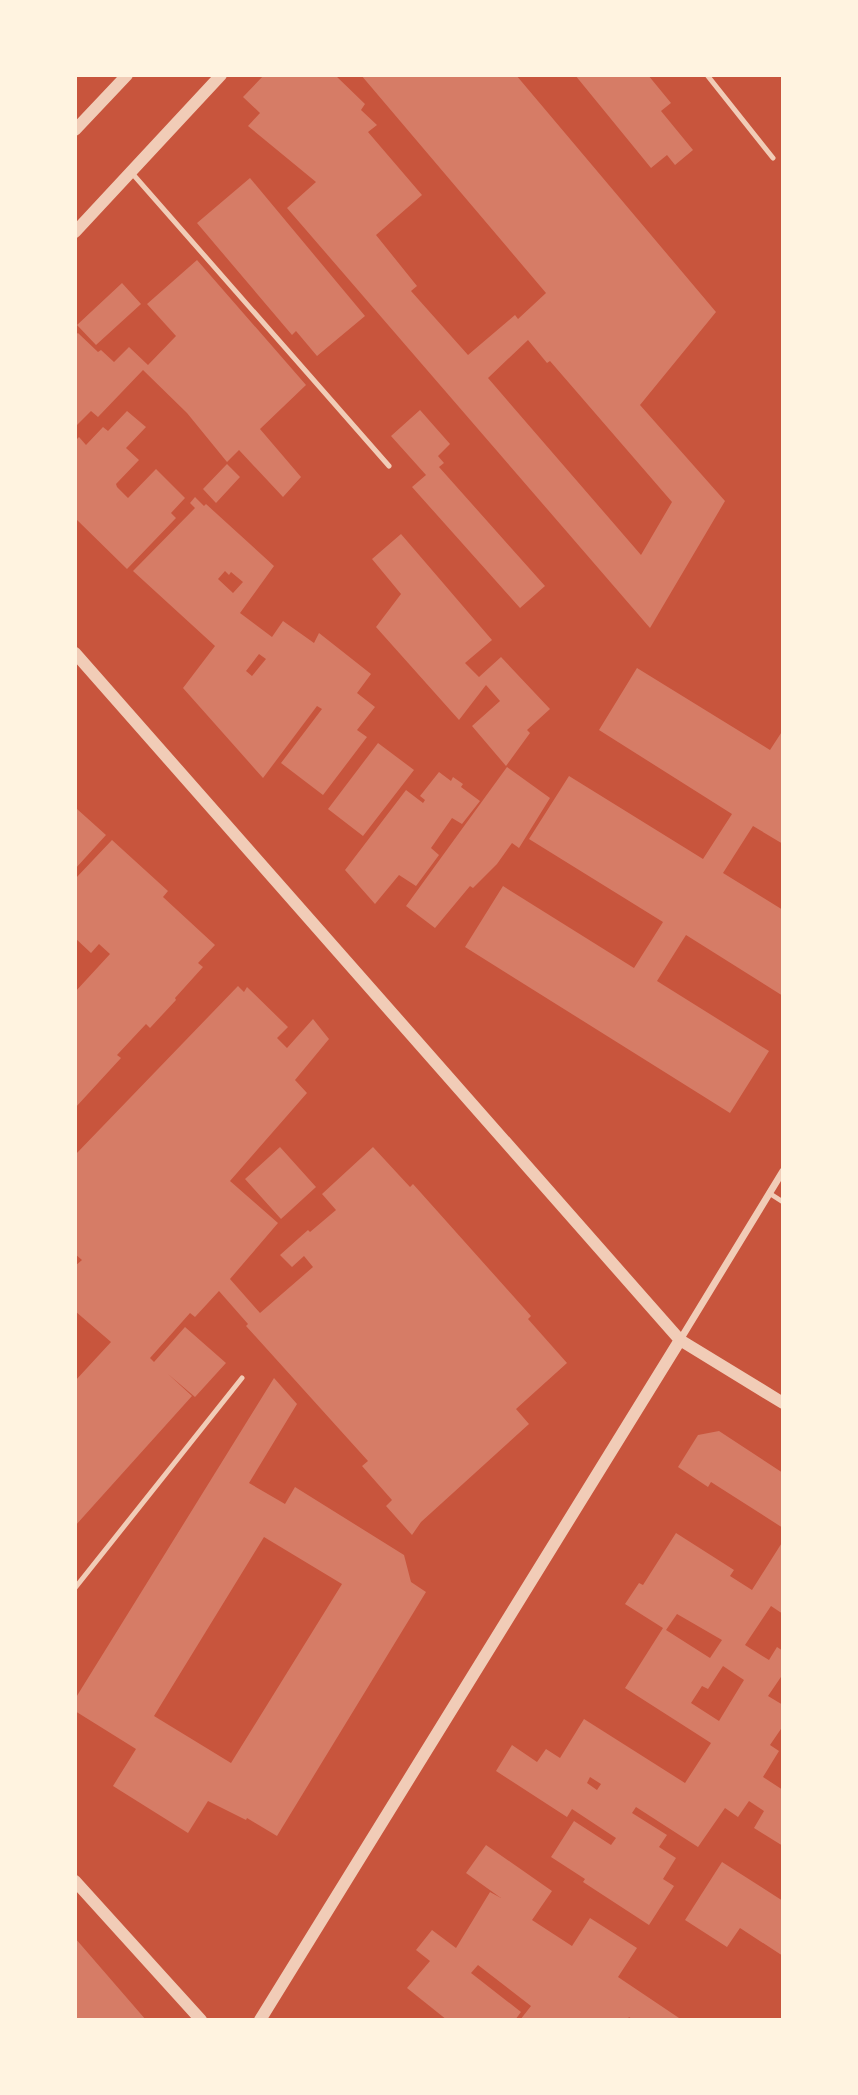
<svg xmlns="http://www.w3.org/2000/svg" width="858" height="2095" viewBox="0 0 858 2095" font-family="Signika,sans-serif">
<rect width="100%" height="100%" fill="#c8553d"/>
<!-- building -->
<path fill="#d67c66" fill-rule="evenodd" d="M264 75H335L365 104 361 110 377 125 368 132 422 195 376 235 417 286 411 291 468 355 515 315 518 319 546 293 361 75H516L716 312 640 405 725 501 650 628 287 208 316 182 248 126 260 113 243 97ZM528 340 547 363 550 361 672 502 641 555 488 378Z
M575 75H648L671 103 661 111 693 150 675 165 667 155 651 168Z
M250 178 365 316 317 356 296 331 292 335 197 223Z
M197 260 306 385 260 429 301 477 283 497 239 450 227 462 187 413 143 370 98 417 91 411 75 427V335L78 333 98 352 101 350 114 362 129 347 148 365 176 336 147 304Z
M122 283 141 304 96 345 77 325Z
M420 410 450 444 438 456 444 463 439 467 545 586 520 608 412 487 426 475 391 436Z
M127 411 146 427 126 448 139 460 116 484 117 487 128 498 156 469 185 498 171 513 176 518 127 569 75 518V441L79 437 86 445 103 427 108 431Z
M227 464 240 477 216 503 203 489Z
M195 497 204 506 206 504 274 566 240 613 272 637 283 621 314 643 319 633 371 674 357 693 375 707 357 730 367 737 323 795 281 763 322 709 317 706 263 778 183 688 215 646 133 571 195 508 190 503ZM225 571 229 575 231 572 243 582 233 593 218 579ZM259 654 266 659 252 676 246 671Z
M401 534 492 640 465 663 479 677 501 657 550 709 527 730 530 733 506 766 472 726 500 701 486 685 459 720 376 627 401 594 372 559Z
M637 668 770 750 783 730V844L753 826 723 873 783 910V996L686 935 657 981 769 1051 730 1113 465 947 503 886 634 968 663 922 529 839 569 776 703 859 732 814 599 730Z
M378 743 414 770 363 836 328 809Z
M507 767 550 798 519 848 512 843 497 864 473 888 470 886 435 928 406 906Z
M439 772 451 781 453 777 463 784 461 787 480 801 462 824 452 818 431 848 439 855 416 886 399 875 375 904 345 870 406 790 423 803 425 800 420 796Z
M77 809 106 835 75 869V811Z
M112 840 168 891 163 897 215 945 198 963 203 967 175 998 176 1000 150 1028 146 1024 117 1055 121 1058 75 1108V992L110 954 99 944 91 953 75 938V879Z
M238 986 244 992 247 987 288 1027 277 1038 287 1048 313 1019 329 1039 295 1080 307 1093 230 1181 278 1223 230 1279 260 1313 313 1267 304 1256 292 1267 280 1255 308 1230 310 1232 336 1210 322 1194 373 1147 410 1187 413 1184 531 1316 528 1319 567 1363 516 1409 529 1424 421 1522 412 1535 386 1506 392 1500 362 1466 368 1461 246 1326 248 1324 219 1291 195 1317 190 1313 150 1358 154 1362 185 1327 226 1363 195 1397 168 1374 192 1396 75 1526V1381L111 1342 75 1311V1266L82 1260 75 1254V1155Z
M280 1147 316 1187 281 1219 245 1179Z
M274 1378 297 1404 249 1483 285 1504 295 1487 404 1555 411 1582 426 1592 277 1836 247 1818 246 1820 208 1801 188 1833 113 1786 136 1749 75 1711V1699ZM264 1537 342 1584 231 1763 154 1716Z
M719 1431 783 1473V1528L711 1482 708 1487 678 1467 698 1435Z
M676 1533 734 1570 730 1576 752 1590 783 1541V1614L771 1606 745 1645 769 1660 777 1647 783 1651V1674L768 1696 783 1705V1726L770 1745 779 1751 763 1777 783 1790V1846L754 1828 764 1811 749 1801 738 1817 725 1808 698 1847 636 1807 632 1813 667 1835 659 1847 676 1858 663 1879 674 1886 649 1925 583 1882 585 1879 551 1857 574 1821 611 1845 616 1838 572 1809 567 1817 496 1771 512 1745 537 1762 546 1749 560 1758 584 1719 685 1783 711 1743 625 1688 663 1628 625 1604 639 1583 643 1585ZM677 1614 722 1640 710 1658 666 1630ZM723 1666 744 1680 719 1721 691 1703 702 1686 708 1689ZM590 1777 601 1784 597 1790 587 1783Z
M486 1845 552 1891 532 1920 572 1946 590 1918 637 1948 618 1977 682 2020H633L629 2017 627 2020H520L531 2006 478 1965 471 1973 521 2012 515 2020H447L407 1988 430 1961 416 1950 432 1930 456 1948 490 1892 501 1898 466 1873Z
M722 1862 783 1901V1956L740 1928 727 1947 685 1920Z
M75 1938 146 2020H75Z"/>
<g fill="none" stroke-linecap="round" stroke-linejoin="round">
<!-- service -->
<path stroke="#f1ccb7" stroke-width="5" d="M707 75 773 158
M131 172 389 466
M769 1193 783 1202
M75 1588 242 1378"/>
<!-- minor -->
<path stroke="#f1ccb7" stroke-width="7" d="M680 1340 783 1171"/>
<!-- tertiary -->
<path stroke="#f1ccb7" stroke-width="12" d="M75 130 127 75
M75 232 221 75
M75 653 680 1340 783 1403
M75 1881 201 2020
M260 2020 680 1340"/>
</g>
<!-- border -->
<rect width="858" height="2095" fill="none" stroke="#fff3e0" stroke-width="154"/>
</svg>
